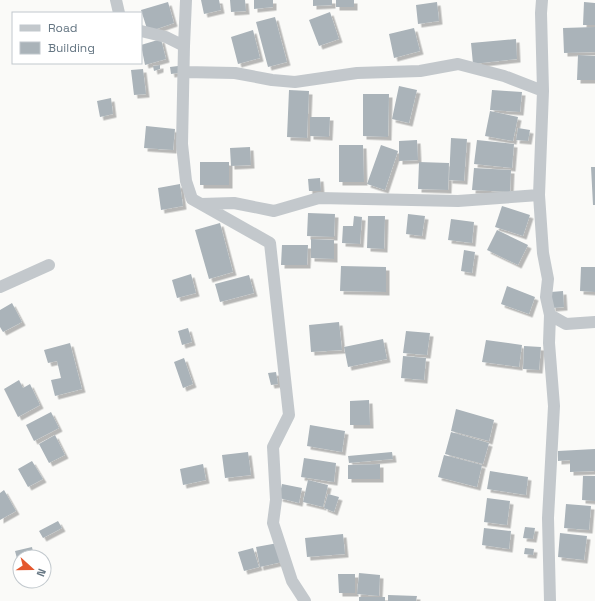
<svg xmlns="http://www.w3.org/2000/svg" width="595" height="601" viewBox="0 0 595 601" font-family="'Space Grotesk',sans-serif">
<defs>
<filter id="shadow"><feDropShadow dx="3.5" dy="3.5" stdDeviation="0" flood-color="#0004"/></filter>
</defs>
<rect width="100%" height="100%" fill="#fafaf8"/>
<!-- building -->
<path fill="#aab3b9" filter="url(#shadow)" d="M201 0H219L221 10 204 14Z
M230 0H245L246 11 231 12Z
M254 0H273V7L254 9Z
M313 0H332V5L313 6Z
M336 0H354V7H336Z
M168 2 174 23 148 32 141 10Z
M437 2 439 21 418 24 416 5Z
M584 2 595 3V25H583Z
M330 12 339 39 319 46 309 20Z
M275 17 287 62 268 67 256 22Z
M595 27V52L564 53 563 28Z
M414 28 420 51 394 58 389 34Z
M253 30 260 58 238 64 231 37Z
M161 39 166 59 145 65 141 45Z
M516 39 517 59 473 64 471 43Z
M578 55 595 56V80H577Z
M160 65V69L154 71 153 66Z
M178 66V73L171 74 170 67Z
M143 69 146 94 134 95 131 70Z
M399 86 417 90 409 123 392 119Z
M289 90 309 91 307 138 287 137Z
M492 90 522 92 520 112 490 110Z
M363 94H389L388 137 363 136Z
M111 98 113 114 100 117 97 101Z
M490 111 518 117 513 141 485 136Z
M310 117H330L329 137 310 136Z
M146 126 175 129 173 150 144 148Z
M518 128 530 130 528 141 516 140Z
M451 138 467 139 464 181 449 180Z
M417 140 418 160 399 161V141Z
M477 140 514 144 512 168 474 164Z
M339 145H363L364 182H339Z
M381 145 398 151 385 190 367 184Z
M250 147 251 165 231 166 230 148Z
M200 162H229V185H200Z
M419 162 449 163 448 190 418 189Z
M591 167H595V205H593Z
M474 168 511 170 510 192 472 190Z
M320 178 321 191H309L308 179Z
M180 184 183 206 161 210 158 188Z
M502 206 530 215 523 236 495 227Z
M308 213 335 214 334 237 307 236Z
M408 214 425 216 422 236 406 234Z
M354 216 362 217 360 244 342 243 343 226H353Z
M368 216H385L384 249 367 248Z
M451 219 474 222 472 243 448 240Z
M220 223 233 272 209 279 195 230Z
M497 230 528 245 518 265 487 250Z
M311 239 334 240V259L311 258Z
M282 245H308L307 265H281Z
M464 250 475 252 472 273 461 271Z
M341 266 386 267V292L340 291Z
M581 267H595V292L580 291Z
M191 274 196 293 177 298 172 280Z
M249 275 254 293 220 302 215 284Z
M507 286 535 297 529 314 501 304Z
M563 291 564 307 552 308 551 292Z
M12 303 22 322 3 332 0 327V310Z
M339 322 342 350 311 352 309 325Z
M188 328 192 342 182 345 178 331Z
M406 331 430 333 427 355 403 353Z
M383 339 387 359 348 367 344 347Z
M486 340 522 345 519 367 482 362Z
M70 343 82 389 55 396 51 380 61 378 57 361 48 363 44 350Z
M524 346 541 347 539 370 523 369Z
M403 356 426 358 424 380 401 378Z
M184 358 193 384 183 388 174 362Z
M276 372 278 384 271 385 268 373Z
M19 380 23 388 30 384 40 405 18 417 4 389Z
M369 400 370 425H350V401Z
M456 409 494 420 489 441 451 431Z
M51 412 59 428 34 441 26 425Z
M310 425 345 431 342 452 307 446Z
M451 432 489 443 483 464 445 454Z
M55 435 65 455 49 463 39 444Z
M595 449V471L570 472V460L558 461V451Z
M248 452 251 475 225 478 222 455Z
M392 452 393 459 349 463 348 456Z
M444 455 482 465 477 487 438 477Z
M304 458 336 463 334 482 301 477Z
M32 461 43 479 28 487 18 469Z
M203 464 206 480 183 485 180 469Z
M380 464V479H348V465Z
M490 471 528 477 526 495 487 489Z
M583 476H595V501L582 500Z
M308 480 328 485 323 507 303 502Z
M282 484 302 488 299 503 279 498Z
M4 490 16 511 0 520V493Z
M328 494 339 497 334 512 324 508Z
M487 498 510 501 507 525 484 522Z
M566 504 591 506 589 530 564 528Z
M58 521 62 528 43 538 39 531Z
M525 527 535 528 533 539 523 538Z
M484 528 511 531 509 549 482 545Z
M560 533 587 536 584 560 558 557Z
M343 534 345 554 307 557 305 538Z
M278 543 282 562 260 567 256 547Z
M32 547 34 557H20V570L15 551Z
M253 548 259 567 244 571 238 552Z
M525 548 534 549 533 555 524 554Z
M359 573 380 575 379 596 357 594Z
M338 574H355V593H339Z
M388 595 417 596 416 601H388Z
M359 597H385V601H359Z"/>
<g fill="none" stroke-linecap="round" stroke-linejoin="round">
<!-- street -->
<path stroke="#c3c8cc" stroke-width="12" d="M116 0 119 13
M542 0 541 13 543 91 539 195 543 253 548 279 546 297 550 315 549 343 554 406 548 518 550 601
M141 31 166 37 184 46 182 144 186 181 192 199 270 243 289 415 273 447 276 500 273 523 292 581 305 601
M184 46 186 0
M184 72 235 73 272 80 295 82 357 73 420 71 458 64 504 76 543 91
M201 204 234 203 274 211 319 198 458 201 539 195
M0 287 49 265
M550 315 566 324 595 322"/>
</g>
<!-- legend -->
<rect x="12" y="12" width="130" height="52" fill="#ffffff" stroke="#c1c8cd"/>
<rect x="20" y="25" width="20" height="6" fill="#c3c8cc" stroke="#c1c8cd"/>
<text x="48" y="32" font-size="12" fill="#657683">Road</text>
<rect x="20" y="42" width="20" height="12" fill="#aab3b9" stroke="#c1c8cd"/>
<text x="48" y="52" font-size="12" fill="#657683">Building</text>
<!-- north arrow -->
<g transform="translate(32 569) rotate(111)"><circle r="19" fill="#ffffff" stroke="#c1c8cd"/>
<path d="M0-3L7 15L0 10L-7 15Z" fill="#e4572e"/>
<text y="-6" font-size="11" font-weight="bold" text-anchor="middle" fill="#657683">N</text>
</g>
</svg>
